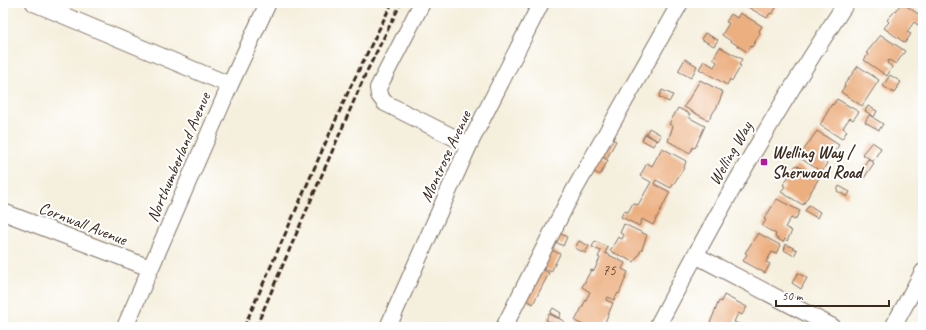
<svg xmlns="http://www.w3.org/2000/svg" width="926" height="330" viewBox="0 0 926 330" font-family="Caveat,sans-serif">
<rect width="100%" height="100%" fill="#fff"/>
<filter id="ink" filterUnits="userSpaceOnUse"><feTurbulence type="fractalNoise" baseFrequency=".025" numOctaves="2"/><feDisplacementMap in="SourceGraphic" scale="8" xChannelSelector="R" yChannelSelector="G"/><feConvolveMatrix kernelMatrix="1 2 1 2 8 2 1 2 1" color-interpolation-filters="sRGB"/></filter>
<filter id="wash" filterUnits="userSpaceOnUse"><feTurbulence type="fractalNoise" baseFrequency=".012" numOctaves="4" result="noise"/><feDisplacementMap in="SourceGraphic" scale="16" xChannelSelector="R" yChannelSelector="G"/><feGaussianBlur stdDeviation="0.9" result="paint"/><feColorMatrix in="noise" values="0 0 0 0 0 0 0 0 0 0 0 0 0 0 0 0 0 1.4 0 .05"/><feComposite in="paint" operator="in"/></filter>
<g filter="url(#wash)">
<rect width="100%" height="100%" fill="#f5efdd"/>
<g id="blocks">
<!-- building -->
<path fill="#ecaf80" d="M747 3H779L772 14 770 13 767 18 746 6Z
M902 3 923 17 918 25 914 22 907 32 911 34 905 43 884 28 889 22 887 20Z
M740 13 762 26 759 31 760 33 752 47 750 46 747 52 722 35 729 23 726 22 731 14 737 18Z
M705 33 718 40 714 46 701 39Z
M881 35 905 51 896 64 889 60 887 63 892 67 887 76 864 60 868 54 866 53Z
M720 47 742 59 739 65 741 66 732 81 730 79 727 85 699 69 704 61 714 67 717 62 713 59Z
M685 59 697 66 691 78 678 71Z
M858 66 879 80 862 106 841 92 845 86 844 85Z
M890 75 901 82 894 93 883 86Z
M700 80 723 92 717 107 708 120 684 107Z
M662 90 673 95 669 102 659 97Z
M837 99 859 112 853 120 850 118 846 123 843 128 847 131 842 139 820 125 832 104 833 105Z
M868 106 877 111 874 117 865 111Z
M678 108 690 114 688 117 705 126 695 148 693 147 690 153 668 141 673 126 669 124Z
M869 115 883 124 879 130 865 122Z
M649 128 661 135 658 141 646 134Z
M817 131 839 145 830 158 826 156 823 161 827 163 822 172 800 158 804 152 803 151Z
M645 134 656 140 653 146 642 140Z
M608 137 616 141 607 158 598 153Z
M872 142 881 148 873 161 862 154Z
M662 148 686 161 684 168 671 188 656 180 654 184 670 192 653 225 642 219 639 226 621 217 624 211 628 212 633 203 638 205 651 182 640 176 647 163 652 166Z
M598 155 608 160 600 175 591 170Z
M868 159 874 163 864 178 858 175Z
M796 165 819 178 803 205 781 192 785 186 783 185Z
M839 186 850 192 847 197 837 191Z
M777 199 800 211 795 220 791 218 785 227 792 231 787 241 785 239 783 242 775 237 776 234 762 226 766 220 764 219Z
M809 205 820 212 817 218 805 211Z
M624 224 647 235 642 249 634 262 610 251 618 237 622 239 624 235 620 233Z
M559 233 567 237 563 246 554 241Z
M758 233 780 245 776 254 772 252 766 262 770 264 765 273 743 261 747 254 745 253Z
M579 241 589 246 585 253 575 248Z
M595 241 608 247 605 253 625 263 622 269 628 272 619 294 618 293 614 300 608 297 606 300 613 303 603 327H587L575 321 590 292 582 287 591 270 594 271 600 258 598 257 601 251 592 247Z
M786 244 797 250 794 256 784 250Z
M548 248 560 254 551 272 539 265Z
M539 267 549 273 533 304 523 298Z
M798 273 807 278 801 289 792 283Z
M724 295 747 307 742 315 738 313 734 322 741 325 740 327H717L710 323 719 301 721 302Z
M553 308 561 313 559 318 550 313Z
M549 314 564 321 561 327 546 320Z"/>
</g>
</g>
<g filter="url(#ink)">
<use href="#blocks" fill-opacity="0" stroke="#7c6f61" stroke-width="1"/>
<g fill="none" stroke-linecap="round" stroke-linejoin="round">
<defs>
<path id="minor" d="M34 3 230 85
M422 3 378 88 379 95 385 103 469 145
M3 212 150 268
M695 255 833 327
M125 327 230 85 268 3
M388 327 469 145 541 3
M504 327 567 203 680 3
M657 327C715 216 777 108 846 3
M893 327 923 272"/>
</defs>
<!-- minor casing -->
<use href="#minor" stroke="#7c6f61" stroke-width="18"/>
<!-- minor -->
<use href="#minor" stroke="#fff" stroke-width="16"/>
<!-- rail -->
<path stroke="#3b2a1e" stroke-width="3" stroke-dasharray="6 3" stroke-linecap="butt" d="M244 327 349 90 392 3
M256 327 366 73 401 3"/>
</g>
</g>
<!-- markers -->
<rect fill="#b5179e" stroke="#fff" stroke-width="1.5" x="760" y="158" width="8" height="8" rx="2"/>
<g text-anchor="middle" stroke-width="4" stroke-linejoin="round" paint-order="stroke">
<!-- number labels -->
<g font-size="15" fill="#674b36">
<text x="609" y="275">75</text>
</g>
<!-- poi labels -->
<g font-size="17" font-weight="bold" fill="#3b2a1e" stroke="#fff" text-anchor="start">
<text x="772" y="158">Welling Way /<tspan x="772" dy="20">Sherwood Road</tspan></text>
</g>
<!-- street labels -->
<g font-size="17" fill="#3b2a1e" stroke="#fff">
<text transform="translate(730 153) rotate(-60)" y="6">Welling Way</text>
<text transform="translate(445 156) rotate(-65)" y="6">Montrose Avenue</text>
<text transform="translate(178 157) rotate(-67)" y="6">Northumberland Avenue</text>
<text transform="translate(83 223) rotate(21)" y="6">Cornwall Avenue</text>
</g>
</g>
<!-- margin -->
<rect width="926" height="330" fill="none" stroke="#fff" stroke-width="16"/>
<!-- scale -->
<path d="M776 300v6h113v-6" fill="none" stroke="#3b2a1e" stroke-width="2"/>
<text x="782" y="300" font-size="12" fill="#3b2a1e" stroke="#ffffff" stroke-width="3" paint-order="stroke">50 m</text>
</svg>
